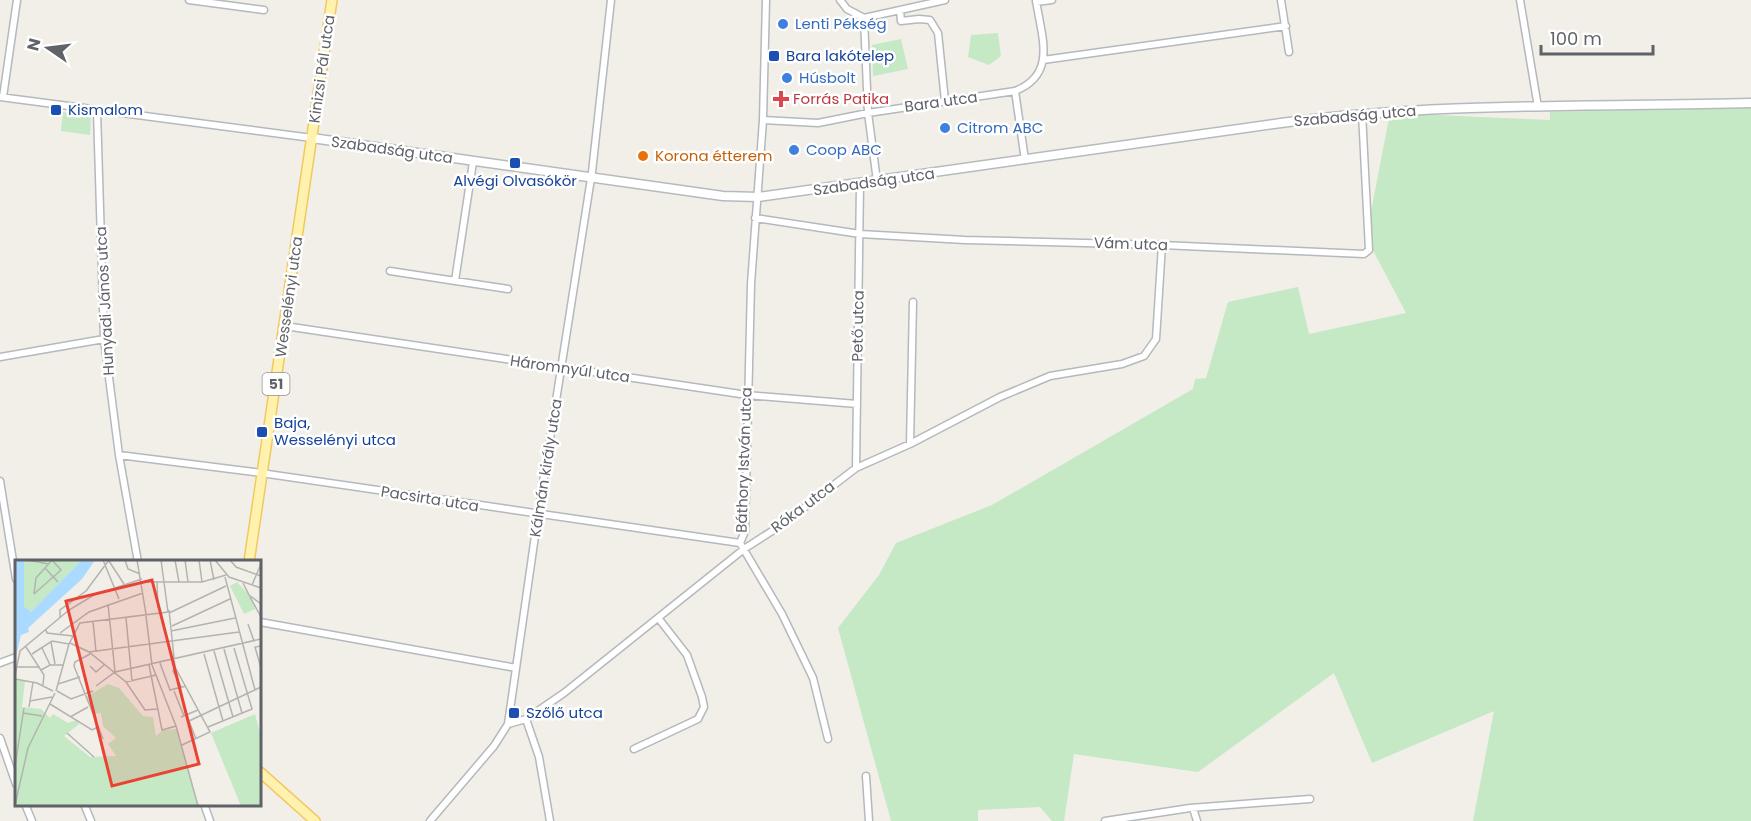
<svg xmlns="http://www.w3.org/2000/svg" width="1751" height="821" viewBox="0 0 1751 821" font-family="Poppins,sans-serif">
<rect width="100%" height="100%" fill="#f1efe8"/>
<!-- green -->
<path fill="#c5e8c5" d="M998 33 1001 56 989 65 968 57 971 35Z
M901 39 908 69 873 76 872 45Z
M1751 107V821H1473L1494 711 1372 763 1334 673 1198 772 1074 754 1064 821H1052L1040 807 978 810V821H891L838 628 879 575 896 543 992 505 1193 389 1195 379 1206 378 1228 302 1298 287 1309 334 1406 313 1366 237 1390 113 1550 120V112Z
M63 112 91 116 90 135 61 131Z"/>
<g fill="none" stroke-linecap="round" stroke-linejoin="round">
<defs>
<path id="street" d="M189 0 264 10
M766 0 763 120 751 284 745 531 740 543 782 614 813 678 828 739
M840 0 847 9 864 18 945 0
M1281 0 1289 52
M1520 0 1538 107
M1036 2 1052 0
M900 10 901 21 919 19 930 20 938 33 945 101
M864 18 868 113 877 181
M1043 60 1286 26
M1015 91 1025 160
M0 97 312 138
M3 97 17 0
M97 111 104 339 119 455 138 562
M763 120 818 123 868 113 1015 91C1058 74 1041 36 1036 0
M755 218 860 234 965 240 1162 245 1364 254 1369 250 1362 113
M390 271 508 289
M455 281 473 162
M285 326 747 395 857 404
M0 357 104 339
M910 444 913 302
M119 455 254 472 740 543
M856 468 860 184
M0 481 16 579
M260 622 516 668
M0 663 16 657
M526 719 539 757 550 821
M508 724 538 515 592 172 611 0
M0 738 16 784
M634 749 698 719 704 707 702 697 687 655 659 619
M866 776 869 821
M25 804 32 821
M84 804 91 821
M204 804 210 821
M1193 808 1197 821
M430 821 494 746 508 724 526 719 564 693 744 549 783 524 856 468 910 444 1000 397 1050 376 1122 364 1144 356 1156 339 1162 245
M1105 821 1190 808 1310 799"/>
<path id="secondary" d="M312 138 723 196 758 197 1281 123C1436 102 1595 107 1751 103"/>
<path id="primary" d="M249 562 332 0
M260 772 315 821"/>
</defs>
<!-- street casing -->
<use href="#street" stroke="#b5b8bc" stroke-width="9"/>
<!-- secondary casing -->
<use href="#secondary" stroke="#b6babf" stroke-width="11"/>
<!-- primary casing -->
<use href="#primary" stroke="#f2c960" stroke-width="12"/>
<!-- street -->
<use href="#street" stroke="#fff" stroke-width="6"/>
<!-- secondary -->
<use href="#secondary" stroke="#fff" stroke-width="8"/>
<!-- primary -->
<use href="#primary" stroke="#fff2af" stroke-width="9"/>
</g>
<!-- markers -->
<g fill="#3f7fe0" stroke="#fff" stroke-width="2">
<circle cx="783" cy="24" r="6"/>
<circle cx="787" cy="78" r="6"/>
<circle cx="945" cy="128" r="6"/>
<circle cx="794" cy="150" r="6"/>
</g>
<g fill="#1a4fb4" stroke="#fff" stroke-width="2">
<rect x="768" y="50" width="12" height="12" rx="3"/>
<rect x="50" y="104" width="12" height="12" rx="3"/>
<rect x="509" y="157" width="12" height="12" rx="3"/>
<rect x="256" y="426" width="12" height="12" rx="3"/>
<rect x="508" y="707" width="12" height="12" rx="3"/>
</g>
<path fill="#e0444e" stroke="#fff" stroke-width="2" d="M778 90h6v6h6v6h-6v6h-6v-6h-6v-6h6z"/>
<circle fill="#e8710a" stroke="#fff" stroke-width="2" cx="643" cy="156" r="6"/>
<g text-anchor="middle" stroke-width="5" stroke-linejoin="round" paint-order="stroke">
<!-- shield labels -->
<rect fill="#fff" stroke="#8f9295" stroke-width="1.5" x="262.5" y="373" width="27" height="22" rx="4.5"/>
<g font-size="14" font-weight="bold" fill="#5f6368">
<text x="276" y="389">51</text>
</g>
<!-- shop labels -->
<g font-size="15" fill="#366cbe" stroke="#fff" text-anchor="start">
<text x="795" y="29">Lenti Pékség</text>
<text x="799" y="83">Húsbolt</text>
<text x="957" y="133">Citrom ABC</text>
<text x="806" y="155">Coop ABC</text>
</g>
<!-- transit labels -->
<g font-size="15" fill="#164399" stroke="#fff" text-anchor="start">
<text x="786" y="61">Bara lakótelep</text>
<text x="68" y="115">Kismalom</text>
<text x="515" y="186" text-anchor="middle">Alvégi Olvasókör</text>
<text x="274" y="428">Baja,<tspan x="274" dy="17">Wesselényi utca</tspan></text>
<text x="526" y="718">Szőlő utca</text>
</g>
<!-- street labels -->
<g font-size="15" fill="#5f6368" stroke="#fff">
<text transform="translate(322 69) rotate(-82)" y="5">Kinizsi Pál utca</text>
<text transform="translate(941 102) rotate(-8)" y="5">Bara utca</text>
<text transform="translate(1355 116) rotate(-5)" y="5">Szabadság utca</text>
<text transform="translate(392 150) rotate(8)" y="5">Szabadság utca</text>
<text transform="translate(874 182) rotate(-8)" y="5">Szabadság utca</text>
<text transform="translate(1131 244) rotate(2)" y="5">Vám utca</text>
<text transform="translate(289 297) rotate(-82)" y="5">Wesselényi utca</text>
<text transform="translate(105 301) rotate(-93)" y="5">Hunyadi János utca</text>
<text transform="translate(858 326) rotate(-89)" y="5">Pető utca</text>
<text transform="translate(570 369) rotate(8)" y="5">Háromnyúl utca</text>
<text transform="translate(744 460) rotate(-88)" y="5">Báthory István utca</text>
<text transform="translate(546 468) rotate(-81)" y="5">Kálmán király utca</text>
<text transform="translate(430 499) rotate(9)" y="5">Pacsirta utca</text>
<text transform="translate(803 507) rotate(-37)" y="5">Róka utca</text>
</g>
<!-- health labels -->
<g font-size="15" fill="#be3a42" stroke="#fff" text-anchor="start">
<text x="793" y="104">Forrás Patika</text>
</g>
<!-- food labels -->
<g font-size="15" fill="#c56008" stroke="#fff" text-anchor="start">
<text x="655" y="161">Korona étterem</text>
</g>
</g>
<!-- overview -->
<g transform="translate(15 560)">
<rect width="246" height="246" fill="#f1efe8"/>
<path d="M9 0H67L16 52 9 46ZM222 22 234 35 242 48 229 54 215 26ZM0 120 10 121 7 147 26 149 35 158 38 154 53 163 62 160 64 164 49 176 75 197 101 196 93 184 101 178 88 166 86 153 78 154V144L74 145 71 137 93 124 104 128 128 156 138 157 141 176 148 170 162 169 183 246H0ZM240 154 246 177V246H226L196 173Z" fill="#c5e8c5"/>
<path d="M0 0H9V46L16 52 67 0H80L67 19 13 68 14 72 6 75 0 100Z" fill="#aadaff"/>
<path fill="none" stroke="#b3b3b1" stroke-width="1.5" d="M12 0 34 4M88 0 104 39M110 0 113 9 125 14M122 0 131 54M160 0 164 22M170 0 173 22M184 0 187 22M195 0 199 20M200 0 214 17 246 28M215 0 221 7 246 16M94 1 109 24M30 8 43 22M210 17 240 130M142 21 143 48M127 22H187L211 15M228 23 234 35 246 44M237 25 246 4M19 34 46 10 37 0M19 34 21 18 37 0M235 37 246 57M93 44 100 112M154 50 160 107 195 172 167 185M154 53 211 26M131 56 137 105 161 166 183 246M45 57V50L71 31 94 0M111 58 117 121M78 61 81 92M233 64 239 81M157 66 215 39M31 70 32 73 58 76M156 71 220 58M45 73 74 52 128 33M36 82 40 104M55 83 74 92 111 122 130 150 142 149M246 86 240 87 246 108M11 87 29 115 28 125M27 88 35 105M209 89 227 153M199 91 218 157M74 92 224 72M17 94 37 81 54 84M75 94 60 102 59 106 88 179M189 94 208 161M145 103 155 130 171 126M134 105 147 170 161 166M75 106 81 112 89 105M1 107H25M160 107 158 111 167 128M26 110 35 105H49M0 115 5 91 54 50 79 35 127 19M0 119 22 123 38 131M111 122 141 115M43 124 65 117M81 126 100 112 246 79M41 131 54 84 65 63 153 52 146 0M42 131 56 139 78 131M159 131 169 156M15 141 37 137M35 144 77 170 83 167M14 147 18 122M8 153 27 156M55 157 73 147M166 157 183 150M193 167 237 149 219 88M52 173 79 197M181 179 174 161 246 127M0 206 9 148M0 245 13 188 40 133"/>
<path fill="#ea4335" fill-opacity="0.15" stroke="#ea4335" stroke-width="3" d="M137 20 184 204 97 226 51 41Z"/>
<rect width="246" height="246" fill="none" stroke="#5f6368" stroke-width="3"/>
</g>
<!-- north arrow -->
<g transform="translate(48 48) rotate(284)" stroke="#ffffff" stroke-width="4.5" paint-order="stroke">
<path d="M0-4.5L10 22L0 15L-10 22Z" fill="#5f6368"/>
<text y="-9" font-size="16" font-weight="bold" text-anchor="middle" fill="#5f6368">N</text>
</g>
<!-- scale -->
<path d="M1541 45v9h112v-9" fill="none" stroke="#5f6368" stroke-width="3"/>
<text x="1550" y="45" font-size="18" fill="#5f6368" stroke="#ffffff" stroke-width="4.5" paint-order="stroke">100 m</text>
</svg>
